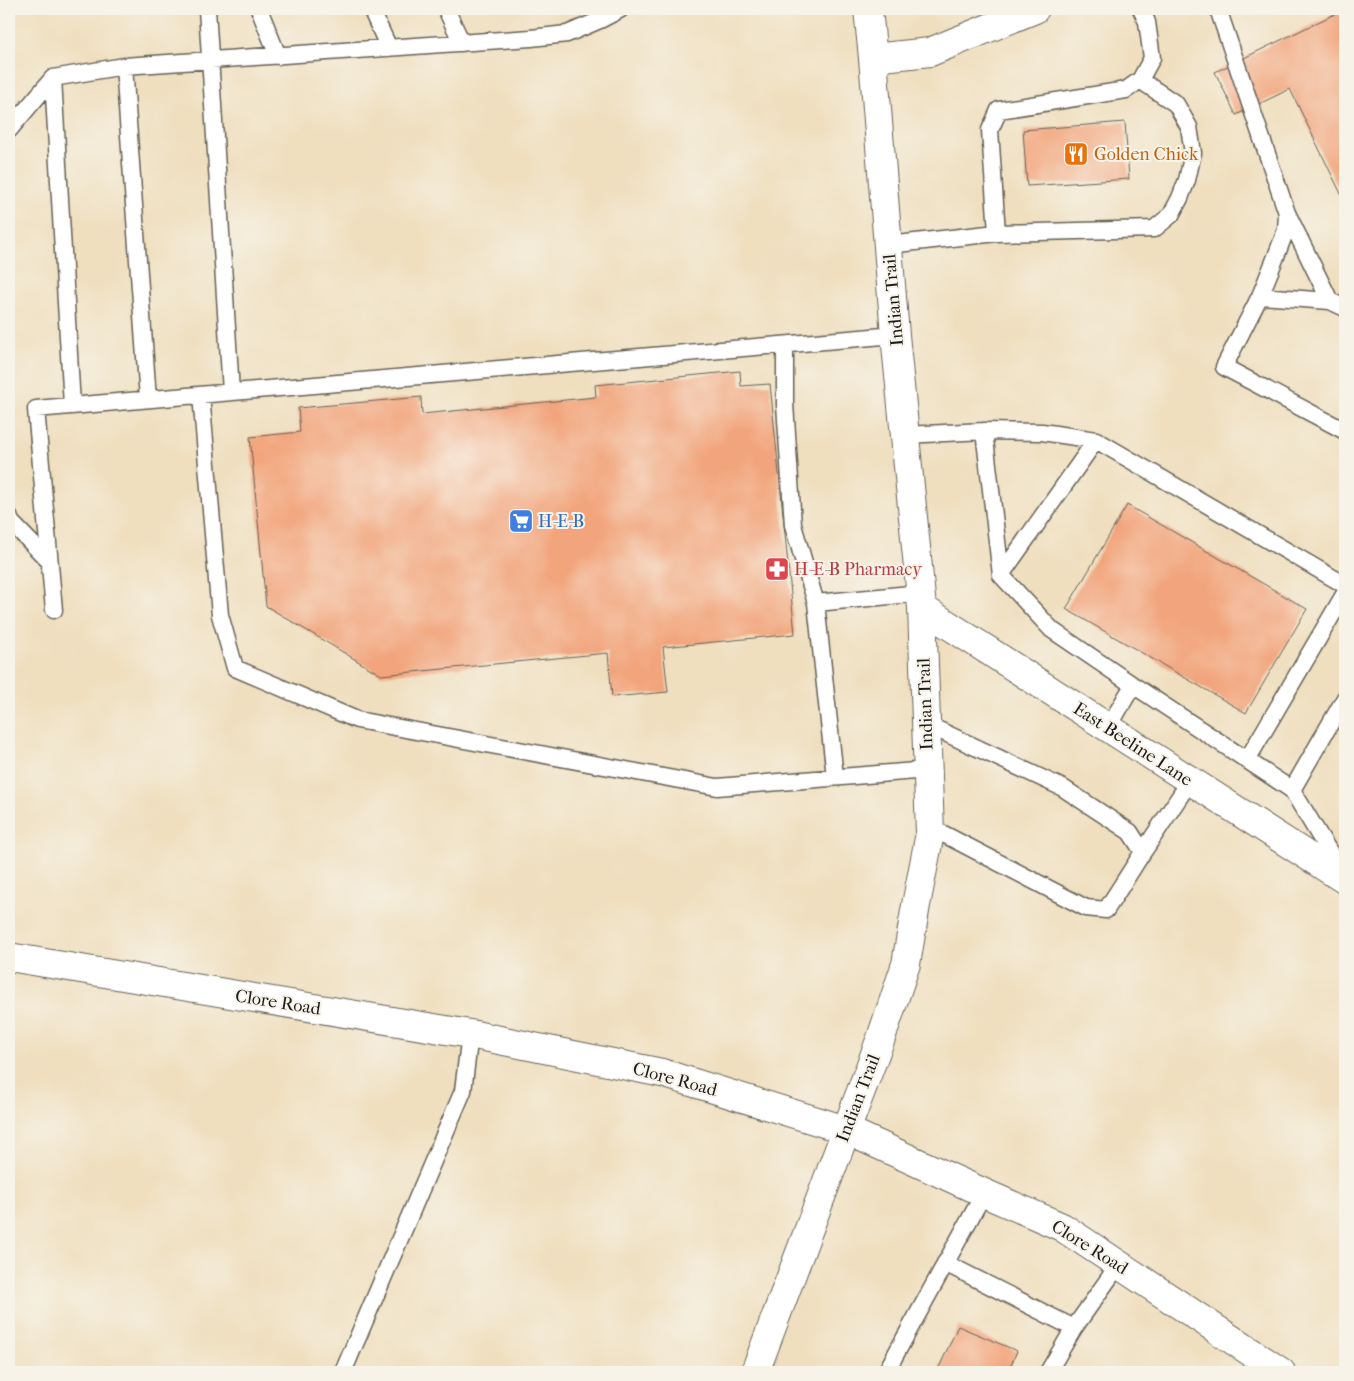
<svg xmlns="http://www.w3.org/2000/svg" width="1354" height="1381" viewBox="0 0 1354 1381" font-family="'IM FELL French Canon',serif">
<rect width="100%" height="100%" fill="#f7f3e8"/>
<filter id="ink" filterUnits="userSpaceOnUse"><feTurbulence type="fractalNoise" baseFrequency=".02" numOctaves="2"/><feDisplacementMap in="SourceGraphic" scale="10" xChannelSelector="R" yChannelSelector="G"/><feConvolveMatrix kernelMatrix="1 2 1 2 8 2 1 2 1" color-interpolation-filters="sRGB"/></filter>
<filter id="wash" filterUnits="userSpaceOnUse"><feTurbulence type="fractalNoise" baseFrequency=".0096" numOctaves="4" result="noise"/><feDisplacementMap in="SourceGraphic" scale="20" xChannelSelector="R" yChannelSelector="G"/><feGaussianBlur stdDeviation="1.12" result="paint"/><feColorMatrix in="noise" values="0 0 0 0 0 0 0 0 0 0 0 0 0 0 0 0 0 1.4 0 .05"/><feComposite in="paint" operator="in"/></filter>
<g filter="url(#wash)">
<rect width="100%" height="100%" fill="#efdfbf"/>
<g id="blocks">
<!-- building -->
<path fill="#f2a47c" d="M1345 9V202L1290 89 1236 115 1215 72Z
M1125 122 1129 179 1027 186 1023 130Z
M740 371 741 386 770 384 795 634 663 647 668 692 612 697 608 653 381 675 266 606 250 437 300 432 298 408 421 397 422 414 596 397 595 385Z
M1127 505 1307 609 1246 713 1066 609Z
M958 1326 1017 1351 1008 1372H937Z"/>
</g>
</g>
<g filter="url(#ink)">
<use href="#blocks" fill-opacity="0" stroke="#666055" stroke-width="1"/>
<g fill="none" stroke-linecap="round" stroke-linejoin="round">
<defs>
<path id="lane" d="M207 9 231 392
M259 9 278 56
M371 9 389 48
M446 9 462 43
M1218 9 1287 213 1330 301 1345 308
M124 66 148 399
M53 78 72 406
M9 130 53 78 124 66 531 38 567 34 600 20 621 9
M1287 213 1286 230 1275 259 1260 296 1224 367 1345 431
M997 233 1154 229 1171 215 1180 198 1187 180 1193 153 1189 127 1176 104 1140 80
M888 245 997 233 990 130 999 110 1126 90 1140 80 1152 58 1147 22 1141 9
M1260 296 1330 301
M785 345V404L793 525 816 603
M201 395 220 615 235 668 357 720 717 787 928 770
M984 431 1001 575
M905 435 984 431 1042 432 1096 440 1345 585
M1096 440 1001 575 1052 630 1133 685 1292 790
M9 516 11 522 49 561
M54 610 36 409 895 335
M926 724 1063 788 1130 832 1143 852 1106 910 1086 908 930 827
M1108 728 1133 685
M1247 760 1345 593
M835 777 816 603 921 593
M1143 852 1190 781
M1342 873 1292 790 1345 698
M945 1263 1074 1328 1048 1372
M1074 1328 1119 1264
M343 1372 463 1091 470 1034
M886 1372 984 1193"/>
<path id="street" d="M873 58 930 52 1035 9
M9 957 470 1034 662 1073 846 1130 984 1193 1062 1227 1281 1372"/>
<path id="secondary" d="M922 608 1345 880
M755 1372 881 1038 906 964 916 905 930 833 922 608 895 335 873 58 868 9"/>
</defs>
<!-- lane casing -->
<use href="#lane" stroke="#666055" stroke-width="19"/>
<!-- street casing -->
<use href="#street" stroke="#666055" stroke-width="30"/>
<!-- secondary casing -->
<use href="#secondary" stroke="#666055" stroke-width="30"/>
<!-- lane -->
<use href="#lane" stroke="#fff" stroke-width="16"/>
<!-- street -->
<use href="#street" stroke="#fff" stroke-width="28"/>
<!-- secondary -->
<use href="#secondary" stroke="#fff" stroke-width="28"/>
</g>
</g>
<!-- icons -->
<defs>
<symbol id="restaurant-square" viewBox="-11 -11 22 22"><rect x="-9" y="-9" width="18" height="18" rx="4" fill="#e8710a" stroke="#f7f3e8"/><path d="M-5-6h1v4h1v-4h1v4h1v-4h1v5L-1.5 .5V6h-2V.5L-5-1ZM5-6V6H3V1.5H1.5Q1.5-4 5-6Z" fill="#fff"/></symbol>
<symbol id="supermarket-square" viewBox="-11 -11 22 22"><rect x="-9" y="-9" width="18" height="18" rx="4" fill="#3f7fe0" stroke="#f7f3e8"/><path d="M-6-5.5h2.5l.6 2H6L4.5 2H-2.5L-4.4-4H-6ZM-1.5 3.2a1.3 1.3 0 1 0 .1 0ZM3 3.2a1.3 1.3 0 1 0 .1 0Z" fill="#fff"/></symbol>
<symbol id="pharmacy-square" viewBox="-11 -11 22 22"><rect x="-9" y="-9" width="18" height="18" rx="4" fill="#e0444e" stroke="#f7f3e8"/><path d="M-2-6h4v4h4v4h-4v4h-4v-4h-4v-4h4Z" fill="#fff"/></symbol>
</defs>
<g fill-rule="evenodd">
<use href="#restaurant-square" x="1062" y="140" width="28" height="28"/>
<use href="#supermarket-square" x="507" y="507" width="28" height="28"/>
<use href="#pharmacy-square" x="763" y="555" width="28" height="28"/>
</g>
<g text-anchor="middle" stroke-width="4" stroke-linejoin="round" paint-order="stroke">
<!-- food labels -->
<g font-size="18" fill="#c56008" stroke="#f7f3e8" text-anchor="start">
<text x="1094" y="160">Golden Chick</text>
</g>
<!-- street labels -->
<g font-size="18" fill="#1c1c1c" stroke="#f7f3e8">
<text transform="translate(893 300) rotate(-95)" y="6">Indian Trail</text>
<text transform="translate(925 704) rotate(-92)" y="6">Indian Trail</text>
<text transform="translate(1133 744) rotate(33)" y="6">East Beeline Lane</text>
<text transform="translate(278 1002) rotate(9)" y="6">Clore Road</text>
<text transform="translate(675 1079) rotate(15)" y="6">Clore Road</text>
<text transform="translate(858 1098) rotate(-69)" y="6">Indian Trail</text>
<text transform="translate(1090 1247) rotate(32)" y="6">Clore Road</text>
</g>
<!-- shop labels -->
<g font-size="18" fill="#366cbe" stroke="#f7f3e8" text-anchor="start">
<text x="538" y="527">H-E-B</text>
</g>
<!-- health labels -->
<g font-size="18" fill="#be3a42" stroke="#f7f3e8" text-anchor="start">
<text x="794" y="575">H-E-B Pharmacy</text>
</g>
</g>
<!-- margin -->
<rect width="1354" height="1381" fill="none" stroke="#f7f3e8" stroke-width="30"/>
</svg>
